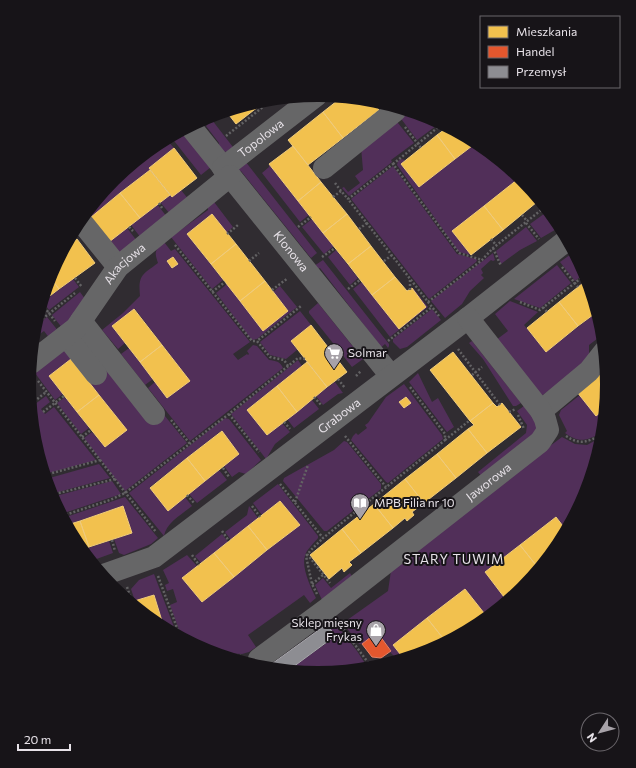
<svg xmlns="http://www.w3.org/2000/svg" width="636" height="768" viewBox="0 0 636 768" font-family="Commissioner,sans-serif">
<rect width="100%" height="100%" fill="#302c31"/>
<!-- green -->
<path fill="#512f59" d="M406 110 429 117 440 123 417 140 399 116Z
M394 118 414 143 391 160 392 162 349 196 342 188 344 187 348 192 360 183 355 176 363 170 361 147Z
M212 120 236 151 223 152 217 149 219 143 206 126Z
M182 130 211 167 201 175 171 137Z
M166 139 174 148 149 168 150 170 90 218 86 213 114 179 158 144Z
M476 143 520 177 453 231 471 255 459 252 397 165 398 161 401 159 405 160 401 164 419 187Z
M245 161 317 253 311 258 241 171 235 170Z
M269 164 309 215 300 222 262 173 269 167Z
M393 166 457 254 476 259 477 260 476 262 429 299 351 199Z
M181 190 189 200 170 214 160 202 170 195 172 197Z
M211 198 233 227 226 233 212 214 187 234 223 280 212 289 171 237 208 210V201Z
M157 204 167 217 141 238 131 225Z
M548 211 560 227 541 238 530 224Z
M312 219 334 246 324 254 302 227Z
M526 227 537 241 520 250 501 264 496 251Z
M127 228 137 241 119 255 109 242Z
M164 242 171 251 175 249 250 342 233 354 238 360 247 354 248 355 249 354 247 351 253 345 257 346 269 360C276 361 280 361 283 368L190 441 148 388 155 382 167 398 190 381 135 309 112 326 125 343 118 349 102 330 123 313 140 296C138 275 142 275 158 263 154 251 155 251 164 242Z
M336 250 358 278 350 285 328 257Z
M574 252 585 273 575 281 560 262Z
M493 253 495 260 493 261 491 260 481 269 483 273 481 275 484 278 470 291 462 304 445 318 431 301Z
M323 260 389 344V346L388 348 385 344 378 350 377 342 320 268 316 270 314 266Z
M557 265 571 283 540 308 514 299Z
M73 279 79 287 49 310 43 302Z
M362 282 399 329 426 307 412 289 413 288 428 307 390 337 353 289Z
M227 284 263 330 288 311 273 292 280 286 297 307 257 339 252 340 216 293Z
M80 292 88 303 63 329 52 315Z
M510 301 538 312 524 325 546 352 597 312 602 335 589 345V362L540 397 496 340 508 331 495 314Z
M318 303 363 359 352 367 309 313V311Z
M432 309 441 320 407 347 400 349 393 342V339Z
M300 311 311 325 291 341 297 350 286 359 270 355 260 342Z
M47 317 59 332 50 339 44 331 33 339 35 327Z
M472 341 521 403 516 406H513L483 359 469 343Z
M64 344 105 369 160 410 187 443 125 491 84 438 92 432 105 447 126 429 71 359 49 376 63 394 55 400 32 369Z
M129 348 153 379 145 385 121 354Z
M298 360 302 366 247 410 267 435 282 423 290 432 275 444 266 459 231 414Z
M418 373 432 402 438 398 454 427 447 432 409 382Z
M335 382 343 393 338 394 323 405 316 396Z
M404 384 442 435 443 439 388 483 386 482 351 440 353 436 356 433 358 435 367 428 365 425 368 423 386 397Z
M580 395 605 409 602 433C587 440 580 444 565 433L567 431 559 415 561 410Z
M46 396 50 402 41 409 45 414 54 407 96 460 45 474 35 440 31 407Z
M65 397 89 428 81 434 57 403Z
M312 400 319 409 294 428 287 419Z
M524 406 536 422 537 431 484 479 478 472 526 433 527 425 517 411Z
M225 418 229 419 261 460 246 474 239 472 232 477 224 466 239 454 221 431 150 487 168 510 185 497 192 506C181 515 166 523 164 536L129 493Z
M562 437 575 444 587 445 602 437 585 494 576 502 579 506 566 530 556 517 485 572 504 597 519 586 522 589 478 624 467 630 465 628 484 613 465 589 393 645 404 659 393 662 397 659 390 652 391 650 377 632 362 644H359L343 623 388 591 392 564Z
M344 441 347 442 381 484V489L327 531H324L283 481 284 478 334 450Z
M99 464 110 478 51 494 46 479Z
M219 470 227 480 197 503 189 494Z
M112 481 121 494 61 514 52 497Z
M278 484 318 536V538C314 543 306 550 305 556 301 567 311 588 316 598L310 603 304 595 248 635 256 647 249 652 242 654 211 652 182 638 170 605 177 602 173 589 167 591 165 585 169 583 163 570 187 555 197 566 182 578 202 602 299 525 280 501 262 515 253 503Z
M125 497 158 538 151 544 124 555 119 553 114 539 132 533 123 506 67 525 63 518Z
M249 506 258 518 231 540 225 532 247 515Z
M222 534 228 542 201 563 195 556Z
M109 541 113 553 91 561 82 550Z
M350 573 353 578 322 600 315 585 323 578 331 588Z
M154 574 177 635 156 623 162 621 154 595 135 601 131 589 139 580Z
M332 621 335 623 357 651 368 668 318 673 289 670 335 637 327 624Z"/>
<!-- homes -->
<path fill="#f2c14e" stroke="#efcb7c" d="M342 97 371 100 379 110 343 138 323 112Z
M261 101 263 103 236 124 226 111Z
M323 112 343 138 308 165 288 140Z
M448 127 476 143 455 159 437 135Z
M437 135 455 159 419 187 401 164Z
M293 146 321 182 298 201 269 164Z
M174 148 197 178 172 197 149 168Z
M150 170 170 195 140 218 120 193Z
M520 177 539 200 537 202 518 179Z
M518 179 537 202 503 230 484 206Z
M321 182 347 214 323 233 298 201Z
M120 193 140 218 109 242 90 218Z
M484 206 503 230 471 255 452 231Z
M212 214 236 244 211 264 187 234Z
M347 214 371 246 348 264 323 233Z
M77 239 95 263 59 289 50 277 51 273 64 249Z
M236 244 265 281 240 301 211 264Z
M371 246 395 277 372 295 348 264Z
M173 257 178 264 172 268 167 261Z
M50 277 59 289 42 302Z
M395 277 407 291 412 288 426 307 399 329 372 295Z
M587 280 597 312 578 326 559 302Z
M265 281 288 311 263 331 240 301Z
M559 302 578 326 546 352 527 328Z
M134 309 162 345 140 362 112 326Z
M311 325 347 372 327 387 291 341Z
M162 345 190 381 167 398 140 362Z
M453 352 493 403 470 421 430 370Z
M71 359 99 395 77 412 49 376Z
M307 362 327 387 297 412 277 386Z
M606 369 607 384 605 409 596 416 577 392Z
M277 386 297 412 267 435 247 410Z
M99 395 127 430 105 447 77 412Z
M406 397 411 403 404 408 399 402Z
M493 403 497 407 502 403 521 427 487 453 468 429 474 425 470 421Z
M468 429 487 453 456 478 437 454Z
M222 431 239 454 205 481 187 458Z
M437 454 456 478 424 503 405 479Z
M187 458 205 481 168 511 150 488Z
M405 479 424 503 412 512 414 515 407 521 405 518 393 528 374 504Z
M280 501 300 525 267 550 248 526Z
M374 504 393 528 361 553 342 529Z
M123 506 132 533 89 547 80 521Z
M556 517 566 530 558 545 539 569 520 545Z
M80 521 89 547 82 550 78 544 67 525Z
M248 526 267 550 234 577 214 553Z
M342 529 361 553 349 562 352 565 344 572 342 568 329 579 310 555Z
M520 545 539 569 534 574 504 597 485 572Z
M214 553 234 577 202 602 182 578Z
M465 589 484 613 446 642 427 618Z
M154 595 162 621 156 623 131 602Z
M427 618 446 642 428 651 404 659 393 645Z"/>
<!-- shops -->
<path fill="#e4572e" stroke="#e58166" d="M377 632 391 651 381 658 372 657 362 644Z"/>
<!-- industry -->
<path fill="#8d8d92" stroke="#a8a6ac" d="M327 624 335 636 289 670 266 668Z"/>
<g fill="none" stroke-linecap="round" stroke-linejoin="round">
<!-- path -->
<path stroke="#636264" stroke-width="2.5" stroke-dasharray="2 2" stroke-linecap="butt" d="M209 120 217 114
M405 127 421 148
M226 136 263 107 264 100
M393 164 442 124
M335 183 341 191
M333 197 341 191 348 199
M159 203 162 208
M522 215 527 221
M526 223 539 239
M129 227 133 231
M298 227 311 217
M359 229 367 223
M227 234 238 225
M491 239 496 245
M175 245 252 341H257
M493 248 501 266
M322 257 335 248
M249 261 259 253
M384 261 392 255
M562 267 578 287
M75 278 82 287
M348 289 360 280
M272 290 288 278
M410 290V278
M212 292 225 282
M428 302 482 260 493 248 545 207
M520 302 540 310 585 275
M42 304 55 321
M543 307 547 312
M439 316 348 199 393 164 459 253 482 260
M36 324 75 293
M388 341 432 307
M458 349 500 405
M288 366 284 360 270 357 257 341 301 306
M472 375 482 367
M356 376 361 371
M338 379 345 388
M38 381 100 460 45 475
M314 397 322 406
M31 404 46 392
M43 412 64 396
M509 412 516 409
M229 414 259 452
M518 415 524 429
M171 420 190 444
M284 422 290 429
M345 436 386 487
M566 436C581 446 588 441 602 435
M82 437 91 430
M445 440 469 421
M100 460 156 532
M223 468 229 477
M280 484 323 538 445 440V434L410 387
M51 495 115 479
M187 495 194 503
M295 502 308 465
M252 506 260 517
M62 516 110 500 125 493 229 414 298 358 305 359
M222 531 229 541
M112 540 115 551
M307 554 330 583
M192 555 199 565
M158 576 180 636
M312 584 323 575
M521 584 523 587
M127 587 132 602
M317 594 312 584 306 556 311 550 323 538
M339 623 372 668
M463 629 465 632
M220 655 241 656"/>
<!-- minor -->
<g stroke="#666667" stroke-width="22">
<path id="s1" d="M190 126 391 376"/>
<path id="s2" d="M223 168 317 95"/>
<path d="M324 168 395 111 392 106"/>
<path d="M80 220 118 267"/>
<path d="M81 321 154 414"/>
<path d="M66 336 96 374"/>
<path id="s3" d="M31 363 76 328 118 267 230 176"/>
<path d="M541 411 589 371 604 352"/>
<path id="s4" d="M103 575 154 557 468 318 567 240"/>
<path id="s5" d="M259 659 328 608 540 442 548 430 545 419 541 411 468 318"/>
</g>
</g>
<!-- icons -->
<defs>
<symbol id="supermarket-pin" viewBox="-11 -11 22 30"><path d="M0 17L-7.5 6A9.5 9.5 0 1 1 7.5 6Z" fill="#a7a2a8" stroke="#171418"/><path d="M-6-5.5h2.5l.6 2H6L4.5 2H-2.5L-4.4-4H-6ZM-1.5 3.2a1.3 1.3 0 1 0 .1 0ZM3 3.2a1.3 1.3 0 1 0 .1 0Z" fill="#fff"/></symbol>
<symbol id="library-pin" viewBox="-11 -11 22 30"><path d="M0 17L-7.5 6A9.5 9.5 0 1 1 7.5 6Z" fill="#a7a2a8" stroke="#171418"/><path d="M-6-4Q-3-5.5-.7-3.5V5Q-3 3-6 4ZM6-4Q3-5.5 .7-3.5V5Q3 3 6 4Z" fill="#fff"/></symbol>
<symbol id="shop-pin" viewBox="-11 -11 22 30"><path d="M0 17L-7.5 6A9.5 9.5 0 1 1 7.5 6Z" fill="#a7a2a8" stroke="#171418"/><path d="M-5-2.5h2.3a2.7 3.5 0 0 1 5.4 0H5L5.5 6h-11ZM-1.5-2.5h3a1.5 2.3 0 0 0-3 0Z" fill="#fff"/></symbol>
</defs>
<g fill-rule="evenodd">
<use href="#supermarket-pin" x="323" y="342" width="22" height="30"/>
<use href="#library-pin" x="349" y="492" width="22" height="30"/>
<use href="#shop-pin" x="365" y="619" width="22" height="30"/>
</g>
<g text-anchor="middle" stroke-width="4" stroke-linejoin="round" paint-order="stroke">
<!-- street labels -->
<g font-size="12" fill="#e7e2e8" stroke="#171418">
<text dy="4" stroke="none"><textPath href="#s2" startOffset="48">Topolowa</textPath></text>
<text dy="4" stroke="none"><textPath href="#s1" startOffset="161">Klonowa</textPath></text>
<text dy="4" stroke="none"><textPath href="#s3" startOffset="138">Akacjowa</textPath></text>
<text dy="4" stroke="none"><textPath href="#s4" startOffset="287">Grabowa</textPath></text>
<text dy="4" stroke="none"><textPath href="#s5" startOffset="290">Jaworowa</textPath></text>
</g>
<!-- poi labels -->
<g font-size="12" fill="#e7e2e8" stroke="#171418" text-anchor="start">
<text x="348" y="357">Solmar</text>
<text x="374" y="507">MPB Filia nr 10</text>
<text x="362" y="627" text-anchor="end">Sklep mięsny<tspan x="362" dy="14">Frykas</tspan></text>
</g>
<!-- neighbourhood labels -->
<g font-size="13" letter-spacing="1" fill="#e7e2e8" stroke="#171418">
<text x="454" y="564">STARY TUWIM</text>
</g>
</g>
<!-- crop -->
<path d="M0 0H636V768H0ZM36 384a282 282 0 1 1 564 0a282 282 0 1 1-564 0Z" fill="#171418" fill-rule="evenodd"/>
<!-- legend -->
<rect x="480" y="16" width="140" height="72" fill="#171418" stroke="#6a666b"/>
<rect x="488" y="26" width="20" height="12" fill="#f2c14e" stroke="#6a666b"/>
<text x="516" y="36" font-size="12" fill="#e7e2e8">Mieszkania</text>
<rect x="488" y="46" width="20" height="12" fill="#e4572e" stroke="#6a666b"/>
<text x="516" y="56" font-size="12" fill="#e7e2e8">Handel</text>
<rect x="488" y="66" width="20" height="12" fill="#8d8d92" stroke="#6a666b"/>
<text x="516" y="76" font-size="12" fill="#e7e2e8">Przemysł</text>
<!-- north arrow -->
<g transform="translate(600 732) rotate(234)"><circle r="19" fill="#171418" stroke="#6a666b"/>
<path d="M0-3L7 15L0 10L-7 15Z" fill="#a7a2a8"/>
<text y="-6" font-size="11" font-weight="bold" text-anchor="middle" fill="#e7e2e8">N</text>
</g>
<!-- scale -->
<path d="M18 744v6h52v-6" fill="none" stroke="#e7e2e8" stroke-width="2"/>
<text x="24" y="744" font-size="12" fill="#e7e2e8" stroke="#171418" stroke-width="3" paint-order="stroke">20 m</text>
</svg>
